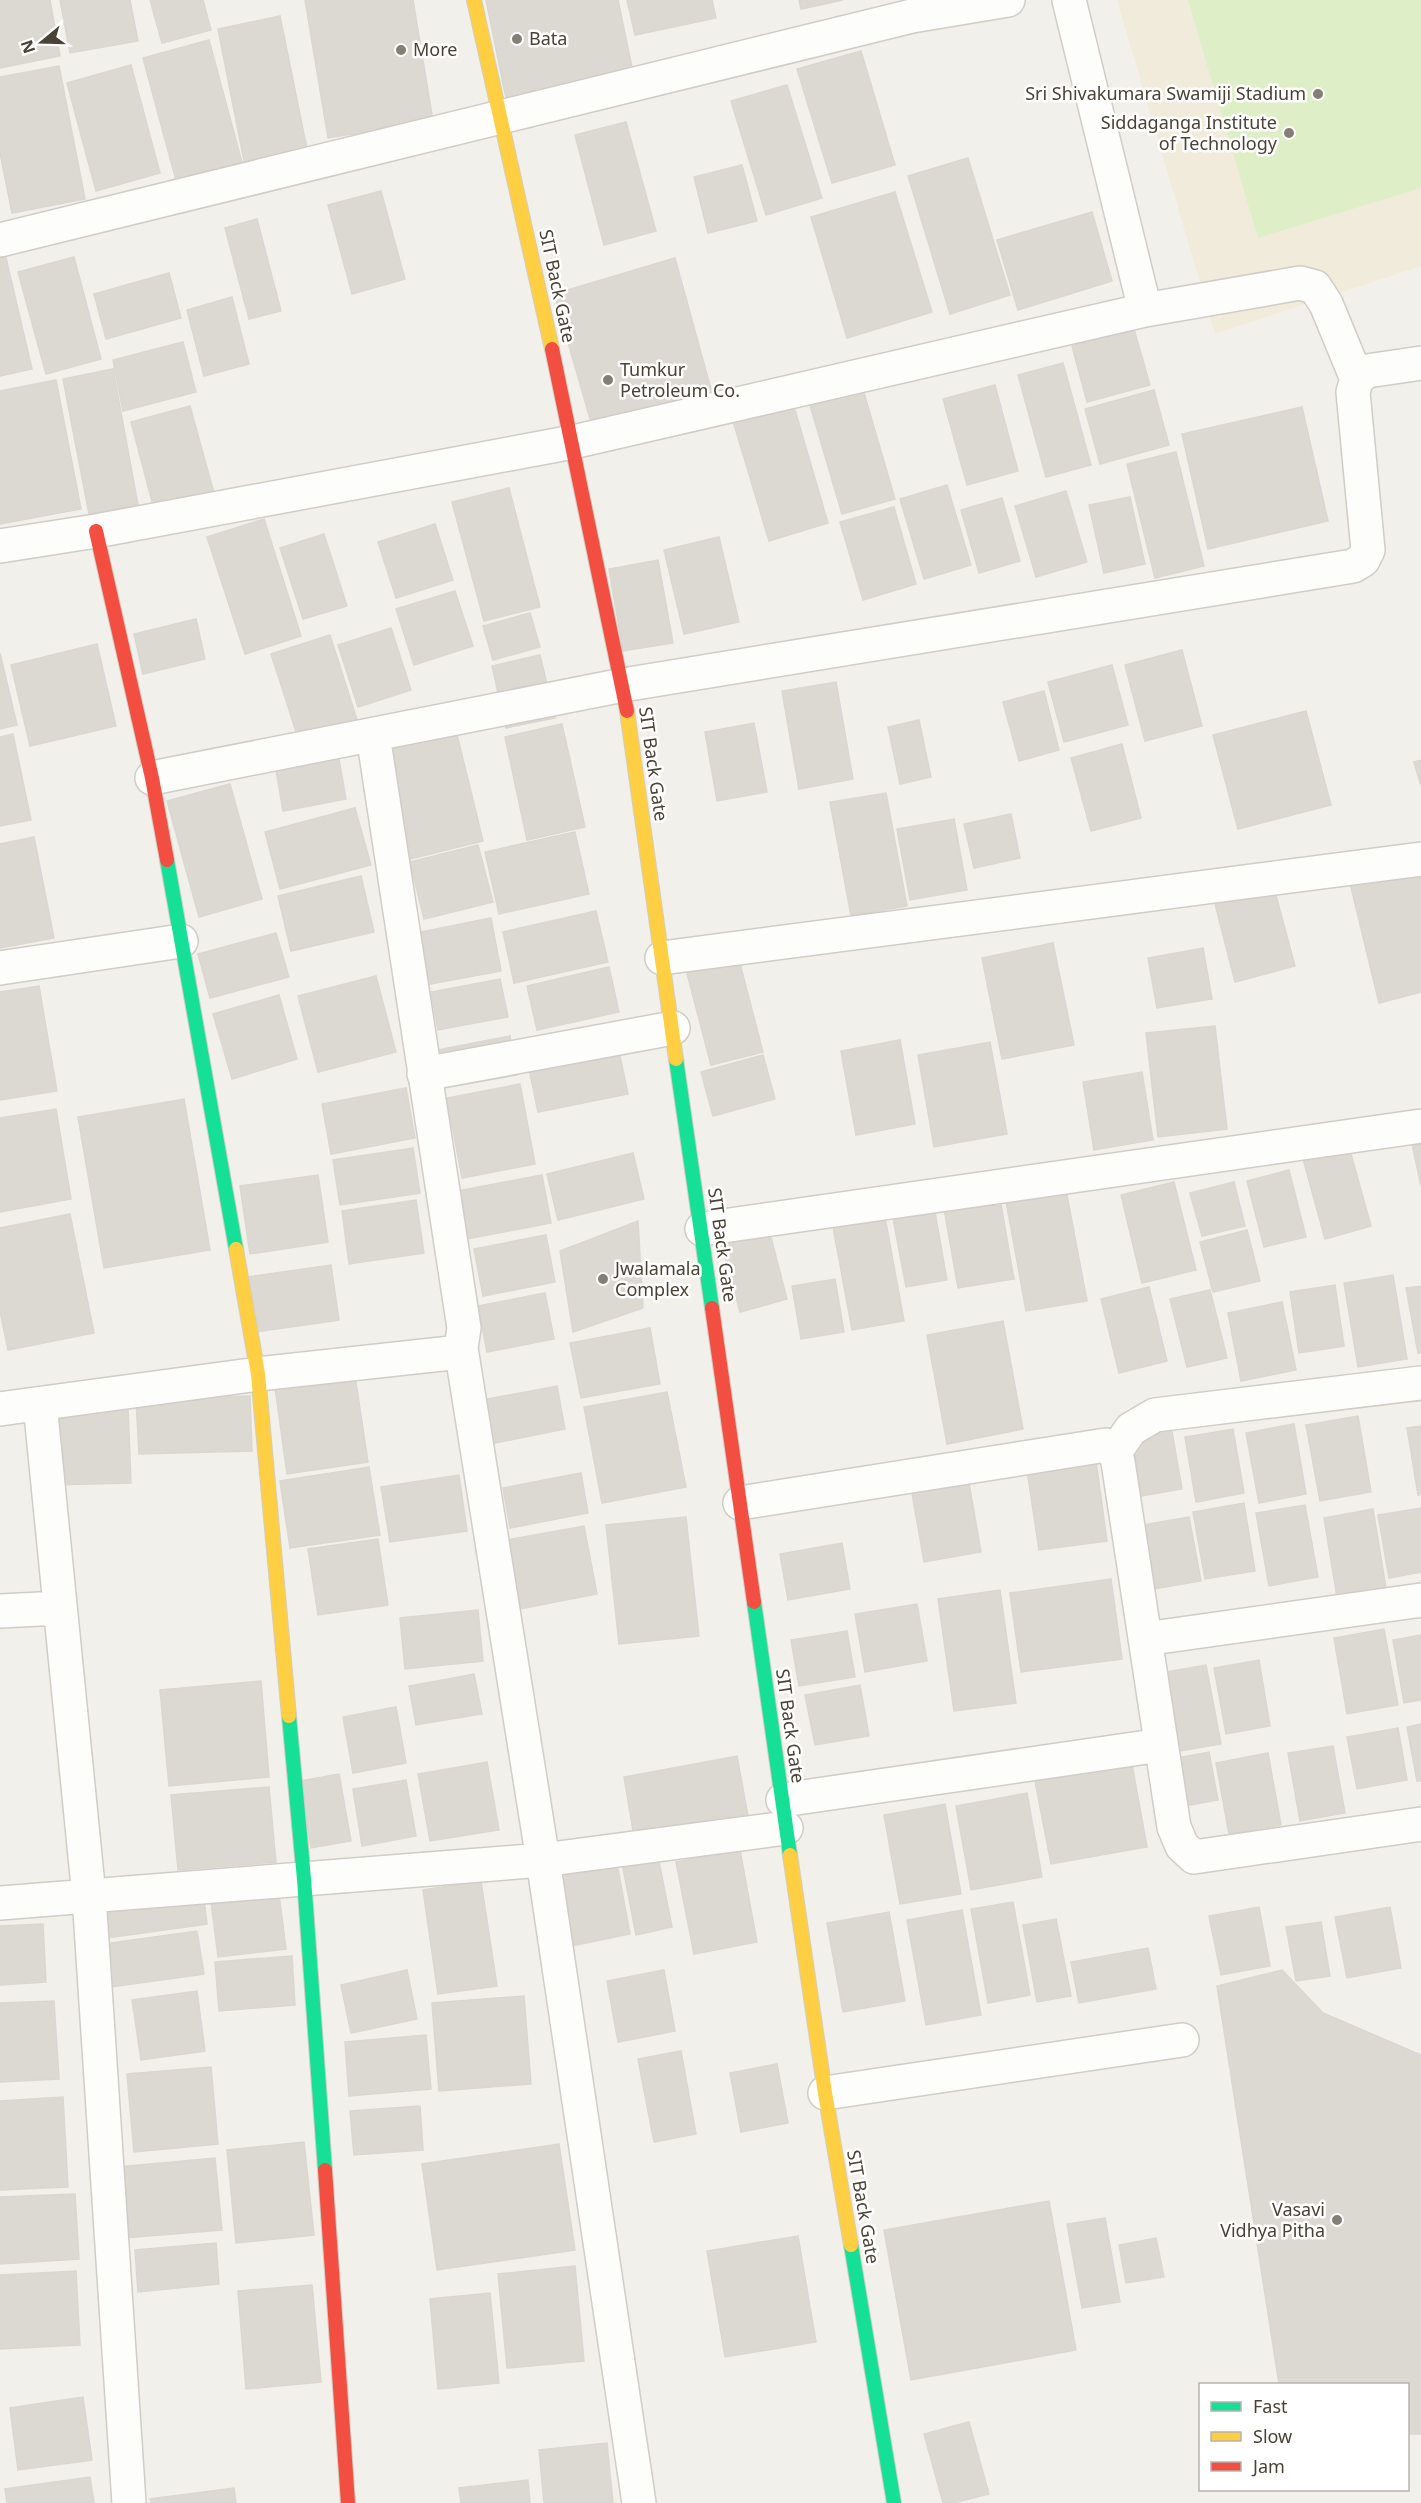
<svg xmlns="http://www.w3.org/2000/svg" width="1421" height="2503" viewBox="0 0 1421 2503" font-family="'Noto Sans',sans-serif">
<rect width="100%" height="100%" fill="#f2f0ea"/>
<!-- education -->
<path fill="#f1ebdb" d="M1117 0H1421V266L1215 334Z"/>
<!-- green -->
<path fill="#deefc7" d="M1188 0H1421V188L1258 238Z"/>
<!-- building -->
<path fill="#dcd9d2" stroke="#dad7d0" stroke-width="1.5" d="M0 0H50L60 56 0 68Z
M60 0H130L138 41 70 53Z
M150 0H203L211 30 162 43Z
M305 0H413L433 121 328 138Z
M486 0H618L634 77 507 103Z
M627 0H712L716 18 635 35Z
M799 0H843L801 9Z
M280 16 308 154 245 166 218 29Z
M209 40 243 166 177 184 143 58Z
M861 51 895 165 832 183 797 69Z
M131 65 160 173 96 191 67 83Z
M59 66 85 199 12 213 0 153V77Z
M787 85 822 198 766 215 731 101Z
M626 122 656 231 604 245 575 135Z
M968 158 1010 295 950 314 908 176Z
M742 165 757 221 708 233 694 177Z
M381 191 405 279 352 294 328 205Z
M895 192 932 312 847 338 811 217Z
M1092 212 1112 281 1018 310 997 240Z
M257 219 281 311 249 319 225 228Z
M0 245H3L32 369 0 376Z
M74 257 101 359 46 374 18 272Z
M675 258 714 400 593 429 554 294Z
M169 273 181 318 106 339 94 294Z
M232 297 249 364 204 376 187 310Z
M1134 329 1150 385 1087 402 1072 346Z
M183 342 196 392 123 411 113 360Z
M1063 363 1091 465 1046 477 1018 375Z
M113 369 138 505 89 514 63 379Z
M56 380 81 509 0 524V391Z
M995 385 1018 471 967 485 943 399Z
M862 386 895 499 842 514 809 402Z
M1154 390 1169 445 1100 464 1085 409Z
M793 403 828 523 769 541 733 421Z
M190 406 214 493 154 509 131 422Z
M1302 407 1328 521 1208 549 1182 434Z
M1176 452 1204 566 1155 578 1127 464Z
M947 485 971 565 924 579 900 499Z
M509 488 540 607 484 621 452 502Z
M1066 491 1087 562 1036 577 1015 506Z
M1130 497 1145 564 1104 573 1089 505Z
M1002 498 1020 561 979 573 961 510Z
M894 507 916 584 863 600 840 522Z
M264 519 301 636 245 654 207 537Z
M435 524 453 580 396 598 378 542Z
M324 534 347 606 303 619 280 548Z
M719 537 739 622 684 634 664 550Z
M658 560 673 643 623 651 609 569Z
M455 591 473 646 414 665 396 609Z
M530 613 540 647 493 660 483 626Z
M196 619 205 659 143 674 134 634Z
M391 628 411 690 358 707 338 645Z
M330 635 359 726 300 744 271 654Z
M97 644 116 726 30 746 11 665Z
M1182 650 1202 726 1145 741 1125 665Z
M0 653 17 725 0 729Z
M540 655 555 718 506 728 492 666Z
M1112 665 1128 725 1064 742 1048 682Z
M836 682 853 779 799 789 782 691Z
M1044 691 1059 750 1019 761 1003 702Z
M1306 711 1331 805 1238 829 1213 735Z
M919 720 931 777 900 784 888 727Z
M454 722 483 841 406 860 376 742Z
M754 723 767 792 717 801 705 732Z
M562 724 585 827 527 840 505 737Z
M13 734 31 820 0 826V737Z
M1122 744 1141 818 1091 831 1071 758Z
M337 748 346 799 283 811 274 759Z
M1421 760V786L1414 762Z
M230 784 262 899 199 917 167 801Z
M886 793 907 906 851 916 830 802Z
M355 808 371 865 280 889 265 832Z
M1011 814 1020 858 974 868 964 824Z
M954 819 967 890 910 900 897 829Z
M575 832 589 894 499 914 485 852Z
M34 837 54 938 0 948V844Z
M478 845 493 902 424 919 410 862Z
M1417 866 1421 881V992L1379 1003 1350 883Z
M361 876 374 932 291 951 278 896Z
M1273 884 1295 966 1235 982 1214 900Z
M596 911 608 962 514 983 503 932Z
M491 918 501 971 426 985 416 933Z
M276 933 289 977 210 998 198 954Z
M1053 943 1074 1045 1002 1059 982 958Z
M1203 948 1212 999 1157 1008 1148 958Z
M737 952 763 1052 711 1065 685 966Z
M609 967 619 1012 537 1030 527 986Z
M376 976 396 1052 318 1072 298 996Z
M500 979 508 1017 438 1030 431 992Z
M39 986 57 1091 0 1100V992Z
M279 995 297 1059 232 1079 213 1014Z
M1215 1026 1227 1129 1158 1137 1146 1033Z
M510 1036 517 1075 444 1088 437 1050Z
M900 1040 915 1124 856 1135 841 1051Z
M990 1042 1007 1134 934 1147 918 1055Z
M618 1046 628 1094 538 1112 528 1064Z
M763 1055 775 1099 713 1116 701 1072Z
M1142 1072 1153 1140 1094 1150 1083 1082Z
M520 1084 535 1164 462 1178 447 1098Z
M406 1088 415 1138 331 1154 322 1104Z
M184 1099 210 1250 104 1268 78 1117Z
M56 1109 71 1199 0 1212V1118Z
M1421 1137V1186L1411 1139Z
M1348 1143 1371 1226 1325 1239 1302 1155Z
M413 1148 420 1193 340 1205 333 1160Z
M633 1153 644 1199 558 1220 547 1174Z
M1289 1170 1306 1237 1264 1247 1247 1181Z
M318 1175 328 1242 250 1254 240 1186Z
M542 1175 551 1223 461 1240 452 1192Z
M1174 1182 1196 1270 1142 1283 1121 1195Z
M1234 1182 1245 1226 1202 1236 1190 1193Z
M1066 1190 1087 1301 1026 1311 1006 1201Z
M999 1193 1014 1279 958 1288 943 1203Z
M416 1200 424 1253 349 1264 342 1211Z
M933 1201 947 1280 906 1287 891 1208Z
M70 1214 94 1333 8 1350 0 1311V1228Z
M885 1217 904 1321 852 1330 833 1227Z
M638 1221 643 1308 573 1332 560 1251Z
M767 1222 787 1299 740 1312 719 1235Z
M1247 1230 1260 1281 1213 1292 1200 1242Z
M546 1235 555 1282 483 1296 474 1249Z
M331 1265 339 1320 256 1332 248 1277Z
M1393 1275 1407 1359 1358 1367 1344 1283Z
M835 1279 844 1332 801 1339 792 1286Z
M1335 1285 1344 1346 1299 1353 1290 1292Z
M1421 1286V1353H1418L1406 1288Z
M1149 1287 1167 1361 1119 1373 1101 1299Z
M1210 1290 1227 1358 1187 1367 1170 1299Z
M545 1293 554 1339 487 1352 478 1306Z
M1282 1302 1296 1370 1241 1381 1228 1313Z
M1003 1321 1023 1429 947 1444 927 1335Z
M650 1328 660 1384 581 1398 570 1343Z
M354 1369 368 1462 287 1474 274 1380Z
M557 1386 565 1429 490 1444 482 1400Z
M667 1392 686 1487 602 1503 584 1407Z
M250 1396 252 1451 139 1454 136 1400Z
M128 1407 131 1483 50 1485 47 1410Z
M1358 1416 1371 1492 1320 1501 1306 1425Z
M1294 1424 1306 1494 1259 1503 1246 1433Z
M1171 1426 1182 1489 1142 1496 1131 1433Z
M1421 1426V1494L1418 1495 1407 1428Z
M1233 1429 1244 1493 1196 1502 1185 1437Z
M1096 1461 1107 1541 1039 1550 1027 1470Z
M369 1467 380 1535 290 1548 280 1481Z
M581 1473 588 1513 510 1528 503 1488Z
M459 1475 467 1531 390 1542 381 1487Z
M969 1483 981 1552 924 1562 912 1493Z
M1244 1503 1255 1571 1205 1579 1193 1512Z
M1305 1505 1318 1577 1269 1586 1256 1513Z
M1421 1508V1572L1389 1578 1378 1515Z
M1373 1509 1387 1594 1338 1603 1324 1518Z
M686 1517 699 1636 619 1644 606 1525Z
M1189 1517 1201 1581 1154 1589 1142 1525Z
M584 1526 597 1594 514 1610 501 1541Z
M378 1539 388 1605 318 1615 308 1549Z
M842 1543 850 1589 788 1600 780 1554Z
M1111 1579 1122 1659 1021 1672 1010 1593Z
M1000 1590 1016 1703 954 1711 938 1599Z
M917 1604 927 1661 865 1672 855 1614Z
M478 1610 483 1661 405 1669 400 1618Z
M1384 1629 1398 1705 1347 1714 1334 1638Z
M847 1631 855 1677 799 1686 791 1640Z
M1421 1635V1700L1404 1703 1393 1640Z
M1259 1660 1270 1726 1226 1734 1214 1668Z
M1206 1665 1221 1744 1169 1753 1154 1674Z
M474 1674 482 1714 416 1725 409 1686Z
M261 1681 269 1777 169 1786 160 1690Z
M860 1685 869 1736 815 1745 805 1695Z
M396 1707 406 1763 353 1773 343 1717Z
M1421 1724V1781H1417L1407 1727Z
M1398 1728 1407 1780 1357 1789 1347 1737Z
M1333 1746 1345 1813 1300 1821 1288 1753Z
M1209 1752 1218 1800 1174 1808 1166 1760Z
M1268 1753 1281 1825 1229 1834 1216 1763Z
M737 1756 748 1816 634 1837 624 1777Z
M1131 1759 1147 1847 1051 1864 1034 1776Z
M487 1762 499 1830 430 1841 418 1774Z
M339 1774 351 1841 311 1848 300 1781Z
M406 1780 416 1836 362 1846 353 1789Z
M269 1787 276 1862 178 1870 171 1795Z
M1027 1793 1042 1877 971 1890 956 1806Z
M945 1804 961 1894 900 1904 884 1815Z
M740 1850 757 1942 694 1954 676 1862Z
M657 1851 672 1927 636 1935 621 1858Z
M616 1858 630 1934 571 1946 556 1869Z
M481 1881 497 1986 438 1994 423 1890Z
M278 1886 286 1949 218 1957 210 1894Z
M203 1893 207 1924 100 1939 95 1908Z
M1013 1902 1030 1995 988 2003 971 1909Z
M1259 1907 1270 1966 1221 1975 1209 1916Z
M1390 1907 1401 1968 1347 1978 1335 1917Z
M962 1910 981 2015 926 2025 907 1920Z
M889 1912 905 2001 843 2012 827 1923Z
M1056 1919 1071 1996 1037 2002 1023 1925Z
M1321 1922 1330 1976 1296 1981 1286 1927Z
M43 1924 46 1982 0 1985V1926Z
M197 1931 204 1974 104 1988 97 1945Z
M1148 1948 1156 1989 1079 2003 1071 1962Z
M292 1956 295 2005 219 2011 215 1962Z
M407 1970 417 2019 351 2033 341 1985Z
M664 1970 675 2031 618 2042 607 1981Z
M1282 1970 1323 2013 1421 2055V2434H1408V2384H1279L1217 1986Z
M197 1991 205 2051 141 2060 132 2000Z
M524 1996 531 2084 439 2091 432 2003Z
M54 2001 59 2079 0 2082V2003Z
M426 2035 431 2089 349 2096 345 2042Z
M681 2051 696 2134 654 2142 638 2059Z
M777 2064 788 2123 741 2132 730 2073Z
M211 2067 218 2144 134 2152 127 2074Z
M63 2097 68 2187 0 2190V2101Z
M420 2106 423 2150 354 2155 350 2111Z
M304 2142 314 2235 236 2243 227 2150Z
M559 2144 575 2250 437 2270 422 2164Z
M215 2158 222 2230 124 2238 118 2167Z
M75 2194 79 2259 0 2264V2197Z
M1049 2201 1076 2350 911 2380 884 2230Z
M1105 2218 1120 2302 1082 2308 1067 2224Z
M798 2236 816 2342 725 2357 707 2251Z
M1156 2238 1164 2277 1126 2283 1119 2245Z
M216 2243 219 2284 138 2292 135 2250Z
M575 2266 584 2361 507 2368 498 2274Z
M76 2271 80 2345 0 2349V2275Z
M312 2285 321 2382 246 2389 238 2291Z
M490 2293 499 2383 438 2389 430 2299Z
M83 2397 92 2460 18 2470 10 2408Z
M969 2422 989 2494 953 2503H943L924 2434Z
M607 2443 613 2503H544L539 2450Z
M90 2477 94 2503H7L5 2489Z
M528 2480 530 2503H461L459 2488Z
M234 2488 236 2503H151L150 2499Z"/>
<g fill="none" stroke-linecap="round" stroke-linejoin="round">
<defs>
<path id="street" d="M1069 0 1145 310
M0 240 912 16 1008 0
M0 546 96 531 573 442 1145 310 1300 283 1315 287 1326 304 1357 379
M152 778 623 685 1353 566 1363 560 1368 550 1353 392 1357 379 1367 371 1421 363
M662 958 1421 859
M0 968 181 941
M424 1074 673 1028
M702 1229 1421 1126
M461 1348 543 1860 639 2503
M40 1404 89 1896 129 2503
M0 1409 258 1374 451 1353 461 1348 464 1328 373 735
M1115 1452 1131 1429 1155 1415 1421 1383
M740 1503 1106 1445 1115 1452 1118 1462 1174 1827 1182 1846 1194 1857 1421 1824
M0 1611 60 1608
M1145 1639 1421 1600
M783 1800 1161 1745
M0 1903 543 1860 786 1828
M825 2093 1182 2040"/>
<path id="fast" d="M167 860 236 1249
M676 1059 712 1308
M754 1602 790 1855
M289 1716 304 1879 325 2170
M851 2245 894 2503"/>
<path id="slow" d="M474 0 552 349
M627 711 676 1059
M236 1249 258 1374 289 1716
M790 1855 825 2093 851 2245"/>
<path id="jam" d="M552 349 627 711
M96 531 152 778 167 860
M712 1308 754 1602
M325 2170 348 2503"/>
</defs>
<!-- street casing -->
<use href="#street" stroke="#d0cdc7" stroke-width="36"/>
<!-- fast casing -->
<use href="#fast" stroke="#d2cdc0" stroke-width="16"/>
<!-- slow casing -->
<use href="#slow" stroke="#d2cdc0" stroke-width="16"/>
<!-- jam casing -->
<use href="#jam" stroke="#d2cdc0" stroke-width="16"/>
<!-- street -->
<use href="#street" stroke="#fdfdfc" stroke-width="33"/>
<!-- fast -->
<use href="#fast" stroke="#16e098" stroke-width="14"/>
<!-- slow -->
<use href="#slow" stroke="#ffcf43" stroke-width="14"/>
<!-- jam -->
<use href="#jam" stroke="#f24e42" stroke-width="14"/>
</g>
<!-- markers -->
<g fill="#847f74" stroke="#fff" stroke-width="2">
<circle cx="517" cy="39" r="6"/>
<circle cx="401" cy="50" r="6"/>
<circle cx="1318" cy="94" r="6"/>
<circle cx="1289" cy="133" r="6"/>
<circle cx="608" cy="380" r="6"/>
<circle cx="603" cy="1279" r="6"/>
<circle cx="1337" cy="2220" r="6"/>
</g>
<g text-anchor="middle" stroke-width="5" stroke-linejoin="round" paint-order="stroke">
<!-- poi labels -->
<g font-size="18" fill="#494235" stroke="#fff" text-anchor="start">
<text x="529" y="45">Bata</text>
<text x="413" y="56">More</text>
<text x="1306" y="100" text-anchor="end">Sri Shivakumara Swamiji Stadium</text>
<text x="1277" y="129" text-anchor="end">Siddaganga Institute<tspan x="1277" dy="21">of Technology</tspan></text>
<text x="620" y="376">Tumkur<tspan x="620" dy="21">Petroleum Co.</tspan></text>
<text x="615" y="1275">Jwalamala<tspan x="615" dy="21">Complex</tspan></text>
<text x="1325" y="2216" text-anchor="end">Vasavi<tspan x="1325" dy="21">Vidhya Pitha</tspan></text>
</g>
<!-- street labels -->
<g font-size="18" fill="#494235" stroke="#fff">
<text transform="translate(557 286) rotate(78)" y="6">SIT Back Gate</text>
<text transform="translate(653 764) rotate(82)" y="6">SIT Back Gate</text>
<text transform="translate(722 1245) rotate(82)" y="6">SIT Back Gate</text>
<text transform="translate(790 1726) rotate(82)" y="6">SIT Back Gate</text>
<text transform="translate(863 2207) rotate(80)" y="6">SIT Back Gate</text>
</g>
</g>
<!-- legend -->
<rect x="1199" y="2383" width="210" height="108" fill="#ffffff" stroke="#b6b3ae" stroke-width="1.5"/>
<rect x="1211" y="2402" width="30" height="9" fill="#16e098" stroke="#b6b3ae" stroke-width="1.5"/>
<text x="1253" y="2413" font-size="18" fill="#494235">Fast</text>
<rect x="1211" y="2432" width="30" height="9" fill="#ffcf43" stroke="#b6b3ae" stroke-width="1.5"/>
<text x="1253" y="2443" font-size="18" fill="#494235">Slow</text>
<rect x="1211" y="2462" width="30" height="9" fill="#f24e42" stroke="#b6b3ae" stroke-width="1.5"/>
<text x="1253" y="2473" font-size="18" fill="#494235">Jam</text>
<!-- north arrow -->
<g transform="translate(42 42) rotate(251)" stroke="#ffffff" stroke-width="4.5" paint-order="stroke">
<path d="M0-4.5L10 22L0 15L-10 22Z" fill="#494235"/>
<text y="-9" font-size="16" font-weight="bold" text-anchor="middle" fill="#494235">N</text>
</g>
</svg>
